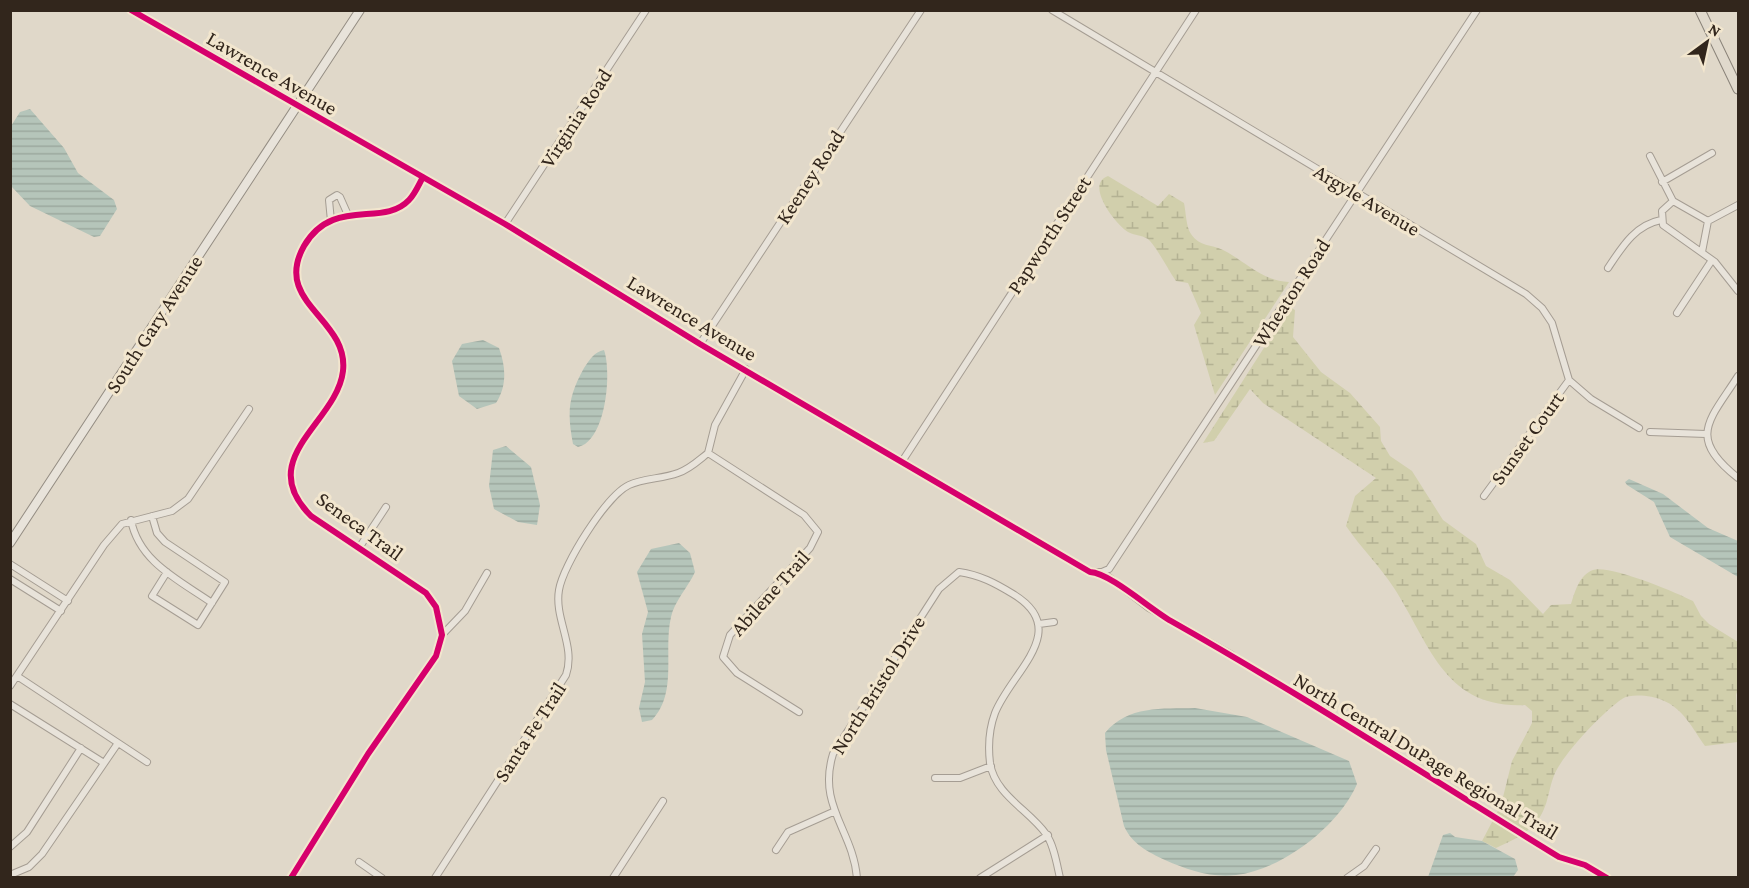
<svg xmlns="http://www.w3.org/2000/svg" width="1749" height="888" viewBox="0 0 1749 888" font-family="'Crimson Pro',serif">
<defs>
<pattern id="wetland-marsh" width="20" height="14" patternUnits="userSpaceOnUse" patternTransform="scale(1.5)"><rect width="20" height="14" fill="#d1cfac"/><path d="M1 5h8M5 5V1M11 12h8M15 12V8" fill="none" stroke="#b4b293"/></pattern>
<pattern id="water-rules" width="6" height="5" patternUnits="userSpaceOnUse" patternTransform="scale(1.5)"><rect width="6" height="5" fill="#b5c5ba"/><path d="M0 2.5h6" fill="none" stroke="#9ca99f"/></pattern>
</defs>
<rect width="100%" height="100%" fill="#e0d8c9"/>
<!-- wetland -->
<path fill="url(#wetland-marsh)" d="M1108 176 1158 206 1169 194 1184 203C1186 212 1186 227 1191 234 1200 247 1211 244 1223 250 1245 261 1262 281 1289 282L1215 395 1194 325 1201 313 1188 283 1176 281C1167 268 1160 253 1150 241 1145 235 1135 236 1128 232 1116 225 1084 184 1108 176Z
M1290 307 1295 310 1293 337 1321 372 1350 393 1380 427 1381 441 1390 456 1412 471 1443 520 1476 544 1486 566 1510 580 1543 614 1551 605 1571 604C1575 592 1579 575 1593 570 1608 564 1676 592 1693 601L1701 616 1709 624 1738 642V689L1736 695 1738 742 1705 746C1693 729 1683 708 1662 700 1653 696 1631 693 1622 699 1603 712 1565 752 1555 773 1546 794 1550 812 1528 830 1519 838 1506 843 1496 848L1482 841 1501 805 1512 761 1532 723V711L1525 705C1444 709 1430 644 1394 588 1380 566 1361 548 1346 526L1355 496 1376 478 1263 403 1250 389 1214 441 1203 443Z"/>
<!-- water -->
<path fill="url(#water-rules)" d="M30 109 64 148 78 173 114 200 117 209 100 236 94 237 30 206 11 186V126L20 112Z
M483 340 499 348C506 367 507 386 496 403L477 409 459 396 452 361 462 344Z
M604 350C612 372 606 441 578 447L573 444C567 412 568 397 584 368 590 359 594 352 604 350Z
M506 446 531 467 540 505 537 525 518 522 494 509 489 486 493 450Z
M1629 479 1663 494 1708 528 1738 541V577L1670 537 1654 502 1627 485 1625 482Z
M679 543 690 553 695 572C688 587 674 602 671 617 663 652 678 692 652 720L642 722 639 708 645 682 642 634 648 612 637 572 651 549Z
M1195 708 1247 717 1349 761 1357 784C1339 826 1282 870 1236 875 1211 878 1188 870 1165 860 1148 852 1132 844 1124 826L1106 750 1105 733C1128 705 1162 709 1195 708Z
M1450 833 1455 837 1482 841 1515 859 1518 870 1513 877H1428L1443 835Z"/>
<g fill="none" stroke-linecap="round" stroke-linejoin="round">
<defs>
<path id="minor" d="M131 10 505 224 700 344 1090 572H1102L1149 608 1232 655
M1052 10 1526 294 1542 308 1552 323 1569 380 1591 399 1639 428
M1650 156 1673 201 1662 211 1663 225 1715 262 1738 291
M1662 182 1712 153
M1673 201 1708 221
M331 221 329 200 337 195 340 197 348 215
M1708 221 1738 205
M505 224 646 10
M1702 252 1708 221
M1608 268C1622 247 1635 225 1661 220
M1677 313 1712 260
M700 344 921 10
M1738 376C1710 420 1686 437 1738 478
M1650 432 1706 434
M708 453 804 515 818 532 810 548 730 635 723 657 737 673 799 712
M903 460 1196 10
M1484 496 1569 380
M152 516 157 533 165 542 225 582 198 625 152 596 167 572
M131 520C139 562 179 580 212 603
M359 548 386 507
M10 564 68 601
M1102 572 1109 569 1477 10
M10 579 61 611
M1039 624 1054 622
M442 635 465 611 487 573
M17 676 147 762
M10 686 104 545 122 524 172 511 188 499 249 409
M10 704 104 763
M935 778H960L991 766
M10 847 27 832 81 748
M776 850 788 832 833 812
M359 862 382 878
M10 875 29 867 42 854 118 743
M291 878 368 754 436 656 442 635 436 607 426 593 311 516C253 458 337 423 343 371 349 318 272 303 304 246 333 196 383 228 409 200 415 194 419 184 423 177
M435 878 566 675C576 646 554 619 559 590 563 565 606 496 629 485 644 478 662 479 678 473 690 469 699 460 708 453L715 425 746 369
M613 878 663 801
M857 878C853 830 817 806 833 754L939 589 959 572C980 575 995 583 1013 594 1073 630 1011 672 995 713 989 729 988 746 990 763 995 795 1029 810 1046 834 1054 845 1057 865 1060 878
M980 878 1048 835
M1347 878 1364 866 1376 849"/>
<path id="secondary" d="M10 543 360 10"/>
<path id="primary" d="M1700 10 1738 89"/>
</defs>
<!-- minor casing -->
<use href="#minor" stroke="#a59d93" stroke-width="8"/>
<!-- secondary casing -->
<use href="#secondary" stroke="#948d83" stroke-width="10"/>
<!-- primary casing -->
<use href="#primary" stroke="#8a8379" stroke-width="11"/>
<!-- minor -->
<use href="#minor" stroke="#e8e3da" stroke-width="6"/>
<!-- secondary -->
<use href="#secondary" stroke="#e8e3da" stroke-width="8"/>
<!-- primary -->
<use href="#primary" stroke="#e0d9cc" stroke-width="9"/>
<defs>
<path id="cycleway" d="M131 10 505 224 700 344 1090 572C1110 573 1150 609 1171 621 1302 695 1430 778 1559 857L1585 865 1607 878
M291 878 368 754 436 656 442 635 436 607 426 593 311 516C253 458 337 423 343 371 349 318 272 303 304 246 333 196 383 228 409 200 415 194 419 184 423 177"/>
</defs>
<!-- cycleway casing -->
<use href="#cycleway" stroke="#f2e6ce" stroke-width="10"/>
<!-- cycleway -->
<use href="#cycleway" stroke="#d6006c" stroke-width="6"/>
</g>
<g text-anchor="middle" stroke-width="6" stroke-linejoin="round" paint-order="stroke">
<!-- street labels -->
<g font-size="21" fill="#32261c" stroke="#f2e6ce">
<text transform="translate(272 73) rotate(30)" y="7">Lawrence Avenue</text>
<text transform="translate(576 118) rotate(-57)" y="7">Virginia Road</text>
<text transform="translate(810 177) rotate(-57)" y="7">Keeney Road</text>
<text transform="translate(1367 200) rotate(31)" y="7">Argyle Avenue</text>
<text transform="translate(1049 235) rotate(-57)" y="7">Papworth Street</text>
<text transform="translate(1291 293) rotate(-57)" y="7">Wheaton Road</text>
<text transform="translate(692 318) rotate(31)" y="7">Lawrence Avenue</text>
<text transform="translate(154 324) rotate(-57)" y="7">South Gary Avenue</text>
<text transform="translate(1527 438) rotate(-54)" y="7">Sunset Court</text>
<text transform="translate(360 526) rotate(36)" y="7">Seneca Trail</text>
<text transform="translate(770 593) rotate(-48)" y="7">Abilene Trail</text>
<text transform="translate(878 685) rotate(-58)" y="7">North Bristol Drive</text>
<text transform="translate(530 732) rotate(-57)" y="7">Santa Fe Trail</text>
<text transform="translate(1426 756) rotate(31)" y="7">North Central DuPage Regional Trail</text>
</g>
</g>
<!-- border -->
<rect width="1749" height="888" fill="none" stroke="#32261c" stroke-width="24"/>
<!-- north arrow -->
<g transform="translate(1707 42) rotate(33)" stroke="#f2e6ce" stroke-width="4.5" paint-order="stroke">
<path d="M0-4.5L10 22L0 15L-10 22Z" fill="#32261c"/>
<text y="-9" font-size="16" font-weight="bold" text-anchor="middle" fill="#32261c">N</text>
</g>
</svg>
